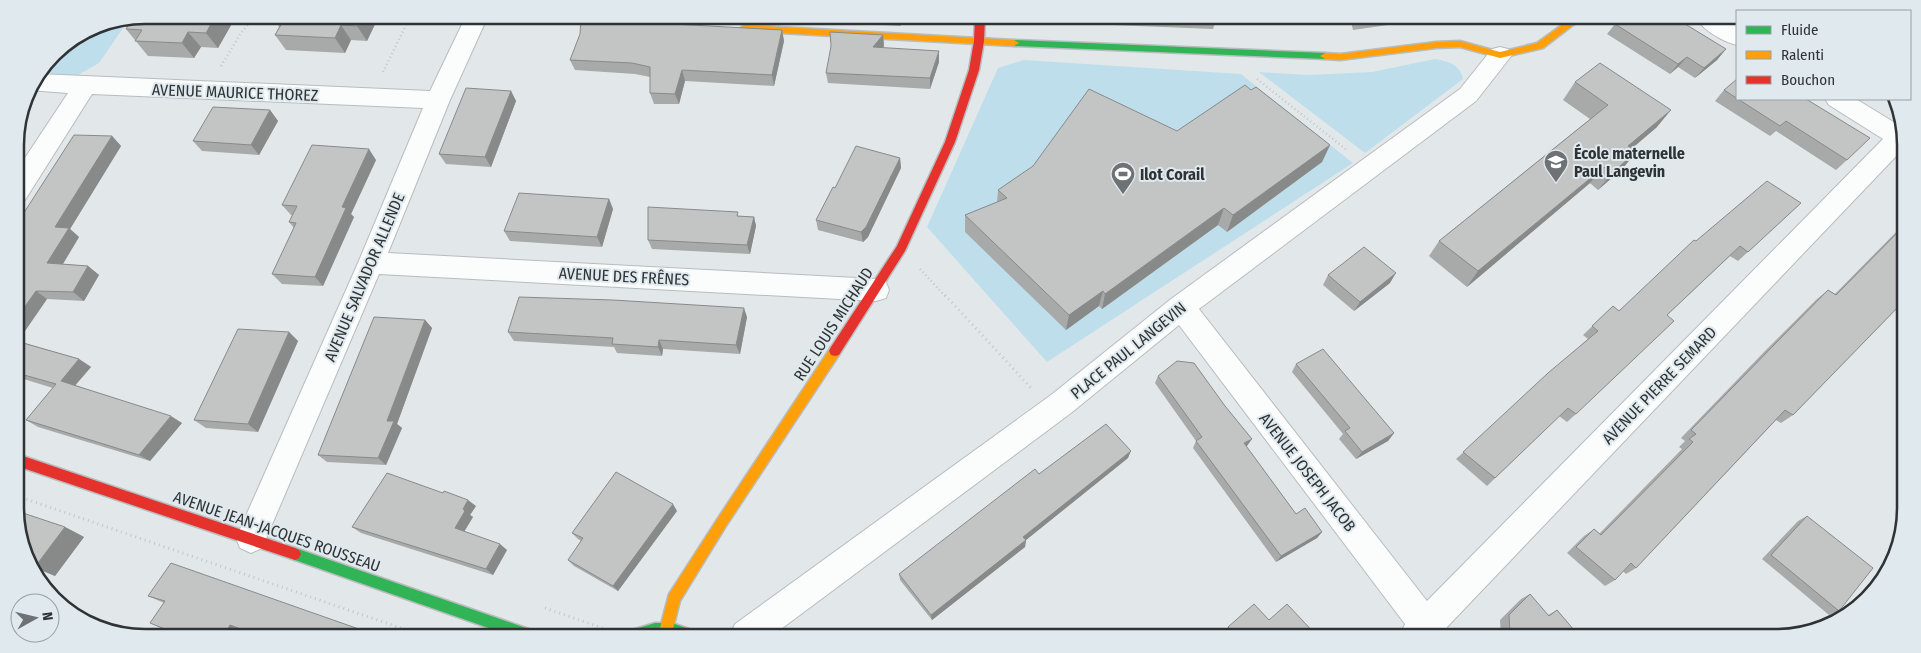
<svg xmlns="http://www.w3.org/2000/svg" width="1921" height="653" viewBox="0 0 1921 653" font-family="'Fira Sans Condensed',sans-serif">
<rect width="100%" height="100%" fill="#e2e8ea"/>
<!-- green -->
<path fill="#bfdeeb" d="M130 18 99 63 78 75 40 73 53 53 95 25Z
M1435 59C1449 62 1460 64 1463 79L1365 153 1259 72 1309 75 1372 72Z
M1024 60 1241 74 1353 163 1047 362 927 227 998 68Z"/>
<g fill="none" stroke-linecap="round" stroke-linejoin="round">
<defs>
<path id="street" d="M466 16H488L450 100 388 253 876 279 886 282 889 290 886 298 876 301 379 274 262 548 251 553 240 548 236 538 358 263 423 108 92 94 25 200 16 203 15 173 68 93 28 90 39 74 430 91Z
M1697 19H1726L1737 26V45C1724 42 1704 31 1697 19Z
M1500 47 1508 49 1512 55 1476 101 1199 309 1427 601 1883 139 1829 105 1825 99H1856L1900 126 1904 125 1903 149 1447 627 1451 637H1399L1405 624 1179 325 1071 413 773 635H730L735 624 1051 395 1171 299 1460 89 1492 49Z"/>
<path id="fast" d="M1014 40 1325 53 1330 56 1325 59 1014 46 1009 43Z
M295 548 526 628 531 630 532 635 506 634 295 560 291 558 289 554 291 550Z
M655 623H672L689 629 691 634 630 635 632 630Z"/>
<path id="slow" d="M521 16C537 16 616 13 624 21L619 24 526 19Z
M1570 19H1581L1543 48 1500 58 1460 47 1436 48 1340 60 1325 59 1320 56 1325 53 1340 54 1436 42 1460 41 1500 52 1537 43Z
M745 25 1014 40 1019 43 1014 46 745 31 740 28Z
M835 346 839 347 841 351 839 355 726 526 680 601 672 633 667 635 662 633 660 628 669 594 718 518 831 347Z"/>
<path id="jam" d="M975 17H985L984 41 979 70 955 142 905 251 839 355 835 356 831 355 829 351 831 347 897 246 945 142 969 70 974 41Z
M17 454 295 548 299 550 301 554 299 558 295 560 17 466Z"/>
</defs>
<!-- street casing -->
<use href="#street" stroke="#b8bcbe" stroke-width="2"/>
<!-- fast casing -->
<use href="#fast" stroke="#b8bcbe" stroke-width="3"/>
<!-- slow casing -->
<use href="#slow" stroke="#b8bcbe" stroke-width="3"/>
<!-- jam casing -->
<use href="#jam" stroke="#b8bcbe" stroke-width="3"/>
<!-- path-far1 -->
<path stroke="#c4c6c7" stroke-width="2.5" stroke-dasharray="1 3" stroke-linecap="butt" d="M221 66 241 33 256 15
M383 72 407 23V16
M1257 79 1348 151
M920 269 946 297"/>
<!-- path -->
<path stroke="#c4c6c7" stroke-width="3" stroke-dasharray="1 4" stroke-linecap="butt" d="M945 295 1032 389
M17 496 418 634
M545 608 605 629"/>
<!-- street -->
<use href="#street" fill="#fbfcfc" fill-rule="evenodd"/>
<!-- fast -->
<use href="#fast" fill="#30b455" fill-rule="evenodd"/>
<!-- slow -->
<use href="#slow" fill="#ff9f0a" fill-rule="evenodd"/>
<!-- jam -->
<use href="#jam" fill="#e5322d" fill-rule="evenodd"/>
</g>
<!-- wall -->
<path fill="#a8a9a9" d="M145 15H230L234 20 218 48 201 47 194 58 148 56 126 29Z
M280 15 379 16 367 41 351 40 345 53 286 50 275 35 279 27 277 23Z
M725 17H789L788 20Z
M828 17H907L900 26 829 22Z
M1061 17 1216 18V20L1213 29 1062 23Z
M1350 18H1426L1402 23 1353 30Z
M1615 24 1726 49 1717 60 1695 78 1678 67 1670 74 1607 34Z
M782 30 784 41 774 86 685 81 679 104H654L650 93V77L635 74 575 70 570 60Z
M883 35 884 46 883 48 939 62 930 89 828 83 826 73Z
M1575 82 1657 127 1632 148 1637 151 1623 168 1598 190 1590 183 1467 287 1429 256 1439 241 1590 119 1563 100Z
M1724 90 1806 99 1847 160 1836 170 1776 131 1770 136 1715 101Z
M511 91 516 101 491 167 446 164 439 154Z
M270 110 278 121 259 155 202 151 193 141Z
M112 136 121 146 70 229 79 237 63 264 88 266 99 275 84 301 47 299 18 341 79 359 91 367 75 385 182 423 150 461 38 427 26 420 53 388 17 377 16 225Z
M1330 145 1322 162 1227 232 1218 225 1102 309 1099 306 1066 330 965 232V215L997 202 998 190Z
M900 158 901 168 868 237 863 242 818 230 816 220 835 188Z
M376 160 351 214 354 217 323 286 282 284 272 274 294 228 289 222 292 215H291L282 205Z
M609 199 613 209 602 247 510 241 504 231Z
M1801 203 1738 261 1730 256 1667 315 1576 414 1567 422 1559 416 1487 486 1456 459 1588 339 1583 335 1613 306 1619 311Z
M739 216 754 217 756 226 750 254 652 249 648 240Z
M1903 225V302L1793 415 1781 423 1776 420 1636 568 1626 574 1623 571 1615 580 1605 586 1567 553 1584 536 1594 529 1599 534 1682 449 1679 447 1685 441 1681 438 1764 352 1817 299 1828 290 1835 294Z
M1328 275 1390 283 1354 311 1323 285Z
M747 317 740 354 663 349 662 356 617 353 614 347 514 341 508 332Z
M425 320 432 328 397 424 402 428 386 465 327 462 318 455Z
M289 332 298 341 258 432 206 428 194 420Z
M1296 364 1394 433 1388 441 1356 459 1339 439 1343 434 1292 372Z
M1158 376 1247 446 1246 447 1296 514 1322 532 1317 538 1276 562 1193 448 1196 441 1155 383Z
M1128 458 1026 540 1025 547 932 620 900 580 899 574 1039 474Z
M476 506 470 515 473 517 464 532 507 550 493 575 361 533 352 527Z
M677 511 618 591 574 566 568 560 581 541 578 539 572 533Z
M1807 516 1839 611 1829 615 1762 559 1798 521Z
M65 527 84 537 55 576 42 571 38 575 17 533Z
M1530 594 1548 615 1557 610 1580 637H1501L1500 620 1521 599Z
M148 596 373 634H251L242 631 240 634H176L150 623 164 603Z
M1269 620 1318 637 1227 636 1223 632 1228 627Z"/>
<!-- shaded-wall -->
<path fill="#888a8a" d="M215 15H230L234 20 218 48 206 33Z
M362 16H379L367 41 357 26Z
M899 17H907L900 26Z
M1404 18H1426L1402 23Z
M341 25 351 40 345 53 335 38Z
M782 30 784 41 774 86 772 75Z
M188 32 201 47 194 58 182 43Z
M883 35 884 46 874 58 873 47Z
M1726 49 1717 60 1695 78 1704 68Z
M939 51V62L930 89V78Z
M1687 57 1678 67 1670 74 1678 64Z
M682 70 685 81 679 104 675 94Z
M511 91 516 101 491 167 485 157Z
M270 110 278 121 259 155 251 145Z
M1671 110 1657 127 1615 163 1628 146Z
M112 136 121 146 70 229 79 237 58 272 47 263 55 227Z
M1330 145 1322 162 1227 232 1233 215Z
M369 149 376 160 351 214 354 217 323 286 315 277 342 207Z
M1637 151 1623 168 1598 190 1612 173Z
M900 158 901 168 868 237 863 242 861 232Z
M1604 167 1590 183 1467 287 1478 271Z
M609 199 613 209 602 247 597 237Z
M1224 208 1218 225 1102 309 1105 294Z
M754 217 756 226 750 254 747 245Z
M88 266 99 275 84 301 73 292Z
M1396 273 1390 283 1354 311 1360 302Z
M36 291 47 299 16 344V319Z
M1103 291 1099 306 1066 330 1069 315Z
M744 308 747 317 740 354 736 345Z
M425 320 432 328 397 424 402 428 386 465 378 458 387 421Z
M289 332 298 341 258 432 248 424Z
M659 340 663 349 662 356 658 347Z
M79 359 91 367 73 388 61 381Z
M171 416 182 423 150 461 139 455Z
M1394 433 1388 441 1356 459 1362 452Z
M1252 439 1247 446 1240 450 1244 443Z
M1131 451 1128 458 1026 540 1025 547 932 620 931 615 1023 537Z
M468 500 476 506 470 515 473 517 462 535 455 528 463 509Z
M673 504 677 511 618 591 613 586Z
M65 527 84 537 55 576 35 567Z
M1322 532 1317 538 1276 562 1281 556Z
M500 544 507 550 493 575 486 569Z
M34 568 42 571 38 575Z
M230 625 242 631 240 634H225Z"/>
<!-- building -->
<path fill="#c3c5c5" stroke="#888a8a" d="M145 15H216L206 33 188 32 182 43 135 41 142 30 126 29 133 17Z
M280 15 362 16 357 26 341 25 335 38 275 35 282 23H277Z
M1175 18H1216V20Z
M581 19 782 30 772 75 682 70 675 94 650 93V67L632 63 570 60 580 34Z
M1621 19H1677L1726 49 1704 68 1687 57 1678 64 1615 24Z
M830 32 883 35 873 47 939 51 930 78 826 73 831 46Z
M1600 63 1671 110 1628 146 1637 151 1612 173 1604 167 1478 271 1439 241 1608 105 1575 82Z
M1737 79V99H1806L1870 138 1847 160 1786 121 1780 126 1724 90Z
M1245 85 1251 90 1256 87 1330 145 1233 215 1224 208 1105 294 1103 291 1069 315 965 215 1007 198 998 190 1033 166 1089 89 1177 131Z
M466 88 511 91 485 157 439 154Z
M213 107 270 110 251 145 193 141Z
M74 135 112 136 55 227 69 228 47 263 88 266 73 292 36 291 16 319V225Z
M312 145 369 149 342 207 346 208 315 277 272 274 296 223 289 222 297 206 282 205Z
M856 146 900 158 866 227 861 232 816 220 833 187 835 188Z
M1767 181 1801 203 1748 252 1740 246 1667 315 1674 321 1576 414 1568 408 1495 478 1463 452 1548 373 1598 331 1592 326 1613 306 1619 311 1694 240 1696 241Z
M519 193 609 199 597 237 504 231Z
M648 207 738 212 737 216 754 217 747 245 648 240Z
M1903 227V302L1793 415 1785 410 1636 568 1631 563 1615 580 1576 547 1594 529 1601 535 1693 442 1689 439 1696 434 1691 430 1775 344 1828 290 1836 295Z
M1364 247 1396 273 1360 302 1328 275Z
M519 297 613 300 744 308 736 345 659 340 658 347 612 344 613 338 508 332Z
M374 317 425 320 387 421H394L378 458 318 455Z
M238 329 289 332 248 424 194 420Z
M16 341 79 359 61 381 171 416 139 455 26 420 56 384 17 373Z
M1323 349 1394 433 1362 452 1345 431 1350 428 1296 364Z
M1177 361 1194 363 1225 406 1252 439 1244 443 1296 514 1305 508 1322 532 1281 556 1196 441 1202 437 1158 376Z
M1106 424 1131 451 1023 537 1026 540 931 615 899 574 1035 469 1039 474Z
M616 472 673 504 613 586 568 560 583 538 572 533Z
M387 473 443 493 444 491 468 500 463 509 465 511 455 528 500 544 486 569 352 527Z
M17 511 65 527 35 567 17 533Z
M1807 516 1873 568 1839 611 1771 555Z
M171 563 373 634H254L230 625 225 634H177L150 623 165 601 148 596Z
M1530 594 1549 616 1557 610 1580 637H1513L1510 633 1509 615Z
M1254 604 1269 620 1287 604 1318 637 1236 636 1228 627Z"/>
<!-- icons -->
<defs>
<symbol id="school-pin" viewBox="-11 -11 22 30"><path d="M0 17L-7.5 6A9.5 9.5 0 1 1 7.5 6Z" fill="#6e7274" stroke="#dfe9ee"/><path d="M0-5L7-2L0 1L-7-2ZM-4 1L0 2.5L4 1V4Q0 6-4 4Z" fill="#fff"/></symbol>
<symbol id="stadium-pin" viewBox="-11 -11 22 30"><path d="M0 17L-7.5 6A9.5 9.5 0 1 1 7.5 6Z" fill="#6e7274" stroke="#dfe9ee"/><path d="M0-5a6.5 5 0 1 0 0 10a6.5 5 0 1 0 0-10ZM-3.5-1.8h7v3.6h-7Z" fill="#fff"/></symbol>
</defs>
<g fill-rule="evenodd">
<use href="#school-pin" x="1542" y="148" width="28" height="38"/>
<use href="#stadium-pin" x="1109" y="160" width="28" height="38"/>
</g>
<g text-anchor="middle" stroke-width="4" stroke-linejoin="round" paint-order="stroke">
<!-- street labels -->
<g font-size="16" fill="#2f3335" stroke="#dfe9ee">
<text transform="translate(235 92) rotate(2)" y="6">AVENUE MAURICE THOREZ</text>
<text transform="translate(624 276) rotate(3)" y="6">AVENUE DES FRÊNES</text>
<text transform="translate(364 277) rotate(-67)" y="6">AVENUE SALVADOR ALLENDE</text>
<text transform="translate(833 324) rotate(-57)" y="6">RUE LOUIS MICHAUD</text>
<text transform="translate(1128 350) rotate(-39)" y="6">PLACE PAUL LANGEVIN</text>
<text transform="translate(1659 385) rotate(-46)" y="6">AVENUE PIERRE SEMARD</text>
<text transform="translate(1308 472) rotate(52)" y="6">AVENUE JOSEPH JACOB</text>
<text transform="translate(277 531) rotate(19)" y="6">AVENUE JEAN-JACQUES ROUSSEAU</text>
</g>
<!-- poi labels -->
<g font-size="16" font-weight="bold" fill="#2f3335" stroke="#dfe9ee" text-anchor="start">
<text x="1574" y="159">École maternelle<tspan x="1574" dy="18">Paul Langevin</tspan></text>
<text x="1140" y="180">Ilot Corail</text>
</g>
</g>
<!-- crop -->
<path d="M0 0H1921V653H0ZM145 24H1776A121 121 0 0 1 1897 145V508A121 121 0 0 1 1776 629H145A121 121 0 0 1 24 508V145A121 121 0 0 1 145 24Z" fill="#dfe9ee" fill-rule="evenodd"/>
<path fill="none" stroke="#2f3335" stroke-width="2.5" d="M145 24H1776A121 121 0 0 1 1897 145V508A121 121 0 0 1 1776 629H145A121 121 0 0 1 24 508V145A121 121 0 0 1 145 24Z"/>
<!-- legend -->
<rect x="1736" y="10" width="175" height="90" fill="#dfe9ee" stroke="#99a0a4"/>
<rect x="1746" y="26" width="25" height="8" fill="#30b455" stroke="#99a0a4"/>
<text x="1781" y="35" font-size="15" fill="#2f3335">Fluide</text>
<rect x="1746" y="51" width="25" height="8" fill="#ff9f0a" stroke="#99a0a4"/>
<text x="1781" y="60" font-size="15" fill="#2f3335">Ralenti</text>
<rect x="1746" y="76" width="25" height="8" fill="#e5322d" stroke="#99a0a4"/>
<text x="1781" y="85" font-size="15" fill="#2f3335">Bouchon</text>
<!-- north arrow -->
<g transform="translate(35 618) rotate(82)"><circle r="24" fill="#dfe9ee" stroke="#99a0a4"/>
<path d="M0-4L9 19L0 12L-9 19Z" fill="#6e7274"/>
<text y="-8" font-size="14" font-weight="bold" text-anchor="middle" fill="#2f3335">N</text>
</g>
</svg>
